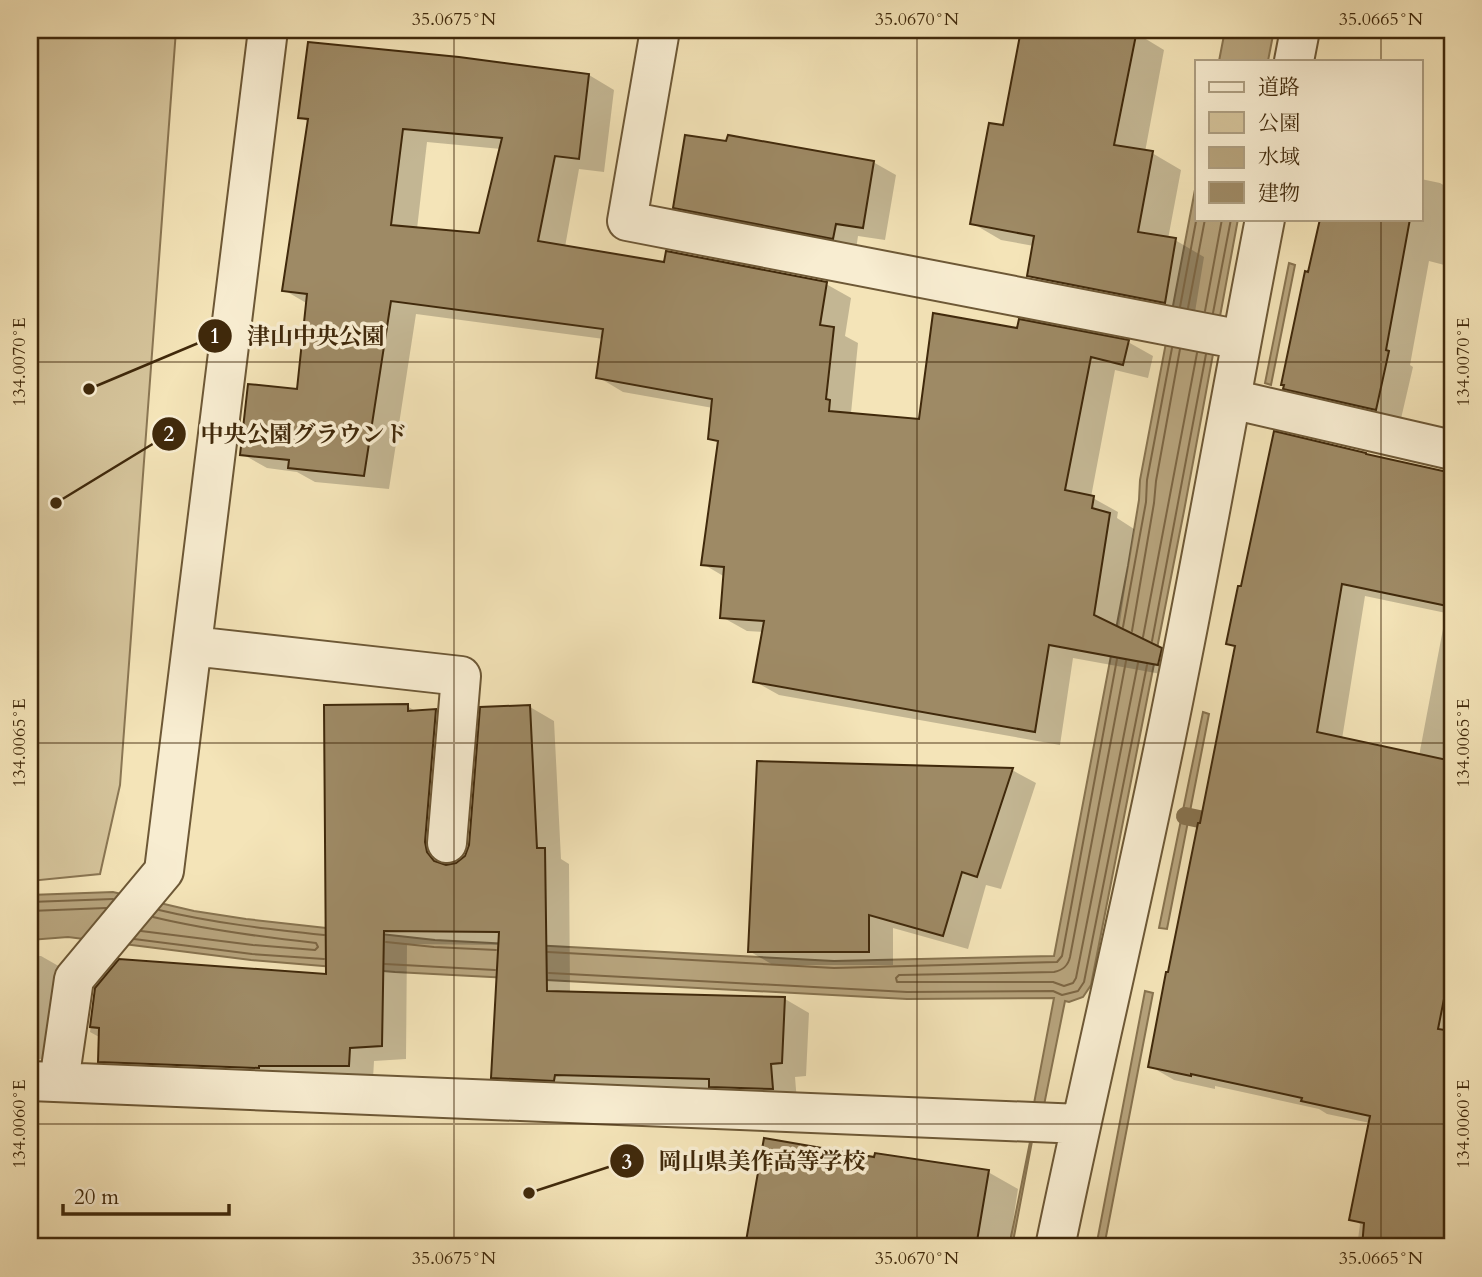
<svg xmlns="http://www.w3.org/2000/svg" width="1482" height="1277" viewBox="0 0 1482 1277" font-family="Cardo,'Noto Serif JP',serif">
<rect width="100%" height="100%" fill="#f4e4b8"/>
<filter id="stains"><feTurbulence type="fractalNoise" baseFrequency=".00286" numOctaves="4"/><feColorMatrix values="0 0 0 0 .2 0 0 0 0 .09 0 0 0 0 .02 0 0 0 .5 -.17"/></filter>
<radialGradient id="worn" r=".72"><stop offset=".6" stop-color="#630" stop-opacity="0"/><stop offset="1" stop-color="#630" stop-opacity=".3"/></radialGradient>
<!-- green -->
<path fill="#d5c49b" stroke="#8a7653" stroke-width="2" d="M30 30H176L120 785 100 874 30 881Z"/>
<!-- water -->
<path fill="#b7a47d" stroke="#87734f" stroke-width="2" d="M1225 30H1274L1268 61H1219Z
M1197 179V219H1238L1184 511 1091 985 1083 997 1069 1002 1065 1001 1038 1135 1033 1136 1012 1247H1009L1031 1137 1028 1135 1054 998 907 999 395 972 251 960 68 937 30 940V895L113 892 194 911 246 919 435 940 834 961 1054 956 1128 566 1139 500 1140 480Z
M1289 263 1295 265 1271 385 1265 383Z
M1203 712 1209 714 1167 929 1159 928Z
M1145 991 1153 993 1104 1247H1096Z"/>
<!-- shadow -->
<path fill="#0003" fill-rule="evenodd" d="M1023 30H1122L1136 33 1164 50 1145 152 1152 153 1181 170 1168 239 1175 240 1204 257 1194 318 1058 292 1029 275 1034 246 1001 240 972 223 1005 127Z
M1434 30H1452V34Z
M459 59 589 75 614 90 604 172 579 169 565 247 666 264 826 284 851 298 845 336 858 343 851 413 921 421 1019 330 1128 342 1153 356 1148 378 1115 370 1091 497 1118 512 1117 518 1134 529 1119 629 1186 664 1183 678 1073 658 1060 745 779 695 754 681 764 632 747 631 722 617 725 577 703 564 720 443 710 438 713 408 623 392 598 377 604 339 416 314 389 489 315 482 297 472 267 468 242 454 298 391 308 304 284 290 309 122 300 117ZM427 142 501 149 481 235 417 229Z
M873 162 896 175 885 240 858 236 856 250 698 220 675 207Z
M1421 179 1440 183 1452 190V267L1429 261 1410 365 1413 367 1400 423 1309 402 1285 388 1322 219H1421Z
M1371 457 1452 475V1247H1357L1360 1224 1351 1219 1370 1123 1327 1114 1319 1109 1215 1086V1089L1174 1080 1150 1066 1202 825 1237 648 1228 643ZM1365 596 1446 613 1419 756 1342 739Z
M407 706 417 712 436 711 460 725 449 857 451 866 456 865 466 857 530 707 554 721 561 859 569 864 570 994 785 999 809 1013 806 1076 795 1077 797 1102 517 1091 493 1077 500 945 407 944 406 1059 374 1061 373 1079 124 1075 100 1061 101 1038 90 1032 96 989 328 976Z
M1012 770 1036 783 1001 889 986 885 968 949 893 928V965H773L749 951Z
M30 956H41L76 976 73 1056 30 1060Z
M765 1140 876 1159 988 1172 1018 1189 1009 1247H747Z"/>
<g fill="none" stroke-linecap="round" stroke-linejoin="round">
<!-- shore -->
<path stroke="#7c6644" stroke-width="2" d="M1180 307 1197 216
M1188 308 1205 219
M1205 311 1222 219
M1213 313 1231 219
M1123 627 1146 502 1147 480 1172 348
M1132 631 1154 503 1156 481 1180 349
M1143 637 1197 353
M1152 641 1206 354
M1126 661 1070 957C1068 966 1063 970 1054 972L899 975 896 978 897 982H1053L1064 986 1073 983 1076 978 1138 663
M30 902 113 899
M159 910C213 923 268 929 324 935
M30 911 106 908
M141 931 253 945 315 950 318 947 316 943C261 937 207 930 153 917
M134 939 252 954 324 959
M386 942 434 947 496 950
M548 952 834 968 1057 962 1062 956 1117 659
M385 964 495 970
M549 973 907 992 1053 991 1062 995 1078 991 1084 982 1147 665"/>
<!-- stream -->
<path stroke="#87734f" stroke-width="18" d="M1185 816 1223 824"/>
</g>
<!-- building -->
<path fill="#9e8a65" stroke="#40290b" stroke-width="2" fill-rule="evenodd" d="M1021 30H1137L1114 145 1153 151 1138 232 1176 238 1165 303 1027 276 1034 236 970 224 989 123 1003 125Z
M308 42 459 57 589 74 579 159 555 156 538 241 664 262 666 251 827 282 820 325 834 327 826 399 830 400 829 411 919 419 933 313 1017 328 1019 319 1129 340 1123 365 1091 357 1065 490 1094 496 1092 508 1110 513 1094 615 1162 648 1158 665 1049 645 1035 732 753 682 764 621 720 618 724 567 701 565 718 441 708 439 712 399 596 378 603 329 391 301 364 476 288 468 289 460 240 455 248 384 297 389 307 294 282 291 308 119 298 118ZM403 129 502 138 479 233 391 225Z
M685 135 726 141 728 135 874 161 863 228 836 224 833 239 673 208Z
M1320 219H1410L1386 350 1389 351 1376 410 1283 389 1284 385H1281L1305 271 1308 272Z
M1274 431 1366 453V454L1452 473V607L1342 584 1317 732 1452 761V959L1438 1029 1452 1031V1247H1362L1364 1223 1349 1220 1370 1116 1301 1101 1302 1098 1191 1074V1076L1148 1067 1166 972H1168L1198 823H1200L1235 646 1226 644 1238 586H1241Z
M408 704V711L436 709 425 842 427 852 434 861 446 865 456 863 465 856 469 845 480 707 530 705 537 848H545L547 991 785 997 782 1063 771 1064 773 1089 709 1087V1079L555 1075 554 1081 491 1078 499 932 384 931 382 1046 350 1048 349 1066H259V1068L98 1062 99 1028 90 1027 95 988 119 959 326 974 324 705Z
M757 761 1013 768 977 877 962 872 943 936 869 915V952H748Z
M764 1138 874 1157 875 1153 989 1170 976 1247H745Z"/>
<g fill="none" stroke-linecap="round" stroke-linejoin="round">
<defs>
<path id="minor" d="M660 30 627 221 1242 340
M1294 61 1300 30
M1231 399 1452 450
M192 646 461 676 447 843
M30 1081 1081 1124
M59 1082 74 979 164 871 268 30
M1055 1247C1094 1059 1140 871 1177 682 1208 528 1235 373 1265 219"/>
</defs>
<!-- minor casing -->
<use href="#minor" stroke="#6d5836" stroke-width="42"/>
<!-- minor -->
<use href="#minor" stroke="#f8edd1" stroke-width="38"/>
</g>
<!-- ticks -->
<path fill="none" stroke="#40290b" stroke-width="2" stroke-opacity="0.45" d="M454 30V1247M917 30V1247M1381 30V61M1381 219V1247M30 362H1452M30 743H1452M30 1124H1452"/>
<!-- callouts -->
<path fill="none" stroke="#40290b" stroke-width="2.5" d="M89 389L215 336M56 503L169 434M529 1193L627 1161"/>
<g fill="#40290b" stroke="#f8edd1" stroke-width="2.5">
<circle cx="89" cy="389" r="7"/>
<circle cx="56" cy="503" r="7"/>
<circle cx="529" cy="1193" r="7"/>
<circle cx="215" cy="336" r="18"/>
<circle cx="169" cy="434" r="18"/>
<circle cx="627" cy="1161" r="18"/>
</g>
<g font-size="21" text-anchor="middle" font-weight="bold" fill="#fff">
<text x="215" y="343">1</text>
<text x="169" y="441">2</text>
<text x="627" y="1169">3</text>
</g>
<g font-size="23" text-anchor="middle" font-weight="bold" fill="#40290b" stroke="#f8edd1" stroke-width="7" stroke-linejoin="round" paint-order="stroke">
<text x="316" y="344">津山中央公園</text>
<text x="304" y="442">中央公園グラウンド</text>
<text x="762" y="1169">岡山県美作高等学校</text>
</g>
<!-- margin -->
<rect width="1482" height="1277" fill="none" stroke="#f4e4b8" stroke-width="77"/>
<!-- legend -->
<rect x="1195" y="60" width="228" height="161" fill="#f8edd1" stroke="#ae9f82" stroke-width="2"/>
<rect x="1209" y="82" width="35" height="10" fill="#f8edd1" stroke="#ae9f82" stroke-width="2"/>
<text x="1258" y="94" font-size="21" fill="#40290b">道路</text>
<rect x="1209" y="112" width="35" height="21" fill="#d5c49b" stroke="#ae9f82" stroke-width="2"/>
<text x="1258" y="130" font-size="21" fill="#40290b">公園</text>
<rect x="1209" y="147" width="35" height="21" fill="#b7a47d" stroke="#ae9f82" stroke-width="2"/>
<text x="1258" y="164" font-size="21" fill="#40290b">水域</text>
<rect x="1209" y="182" width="35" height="21" fill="#9e8a65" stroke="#ae9f82" stroke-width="2"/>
<text x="1258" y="200" font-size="21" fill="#40290b">建物</text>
<!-- scale -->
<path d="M63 1204v10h166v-10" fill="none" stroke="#40290b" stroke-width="3.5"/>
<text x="74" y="1204" font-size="21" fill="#40290b" stroke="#f8edd1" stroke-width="5" paint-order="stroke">20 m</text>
<rect x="38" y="38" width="1406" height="1200" fill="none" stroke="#40290b" stroke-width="2.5"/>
<g font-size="18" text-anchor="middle" fill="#40290b">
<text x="454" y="25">35.0675°N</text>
<text x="917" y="25">35.0670°N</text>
<text x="1381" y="25">35.0665°N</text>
<text transform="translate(1463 362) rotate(-90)" y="6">134.0070°E</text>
<text transform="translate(19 362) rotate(-90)" y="6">134.0070°E</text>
<text transform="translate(1463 743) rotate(-90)" y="6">134.0065°E</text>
<text transform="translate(19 743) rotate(-90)" y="6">134.0065°E</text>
<text transform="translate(1463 1124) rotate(-90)" y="6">134.0060°E</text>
<text transform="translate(19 1124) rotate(-90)" y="6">134.0060°E</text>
<text x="454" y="1264">35.0675°N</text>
<text x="917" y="1264">35.0670°N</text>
<text x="1381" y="1264">35.0665°N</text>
</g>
<rect width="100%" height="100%" filter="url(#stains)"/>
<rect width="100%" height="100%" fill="url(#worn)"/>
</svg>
